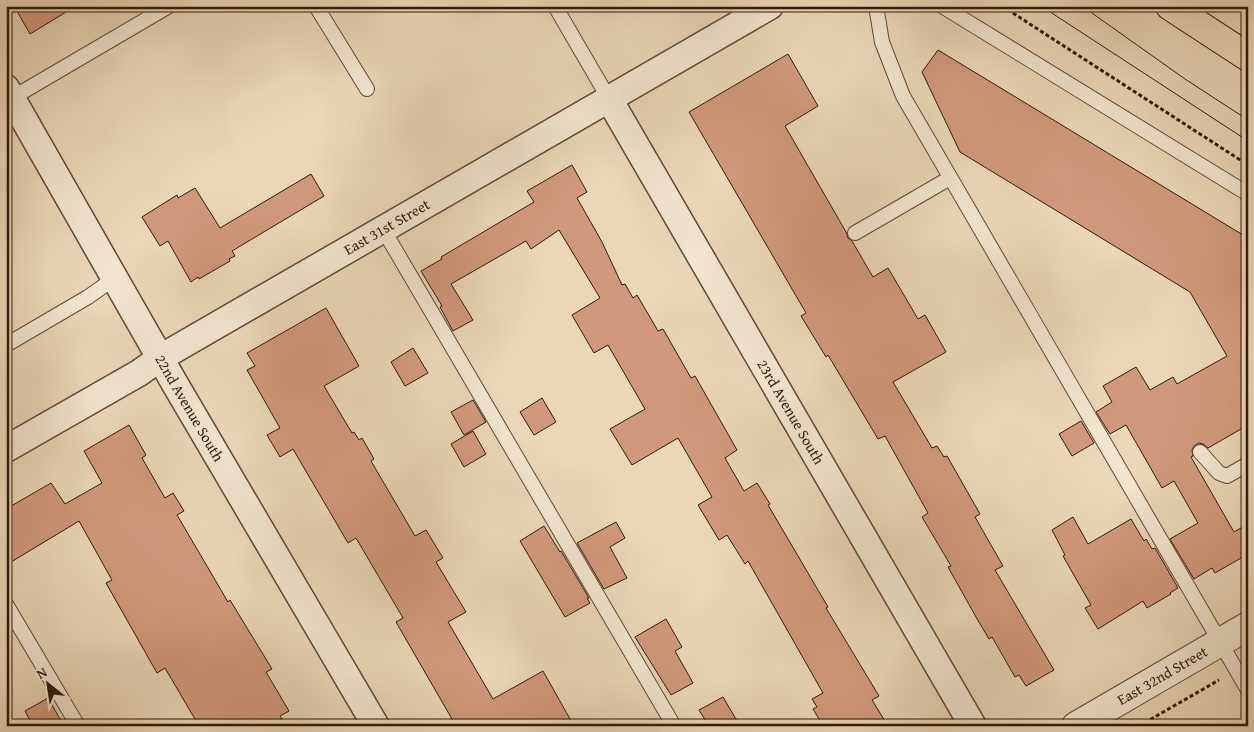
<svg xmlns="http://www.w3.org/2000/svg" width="1254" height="732" viewBox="0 0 1254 732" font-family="'Gentium Book Plus',serif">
<rect width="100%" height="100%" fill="#ead7b7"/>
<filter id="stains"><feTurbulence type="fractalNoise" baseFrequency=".004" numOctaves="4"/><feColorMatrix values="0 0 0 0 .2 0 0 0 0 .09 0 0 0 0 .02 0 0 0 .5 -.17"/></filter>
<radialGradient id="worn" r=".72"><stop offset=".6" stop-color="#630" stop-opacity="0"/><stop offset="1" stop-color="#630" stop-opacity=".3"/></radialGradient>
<!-- building -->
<path fill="#d1997b" stroke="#321909" d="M14 6H76L30 34Z
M938 50 1248 238V425L1208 448 1203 444 1199 443 1194 446 1192 450 1193 456 1191 457 1234 532 1248 524V554L1215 573 1212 568 1194 579 1170 539 1198 523 1174 481 1162 488 1126 425 1110 434 1096 412 1112 402 1103 386 1136 367 1150 390 1173 377 1177 384 1227 356 1190 292 960 152 922 72Z
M788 54 818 106 785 126 846 232 848 238 852 241 873 277 888 268 918 319 925 315 946 352 893 382 932 448 937 446 944 457 947 456 980 514 975 517 1003 566 995 570 1054 670 1026 686 1019 675 1015 677 992 637 989 639 976 617 948 567 951 566 922 517 928 513 885 436 878 439 828 355 826 357 801 316 806 313 689 112Z
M572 165 587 192 577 198 602 242 622 285 625 284 633 298 637 295 658 331 663 329 691 378 695 376 737 450 725 458 744 491 757 483 770 504 768 505 828 607 826 608 879 696 872 700 888 726H823L813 709 817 707 812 699 823 693 748 561 745 564 727 535 719 540 698 505 712 497 678 438 632 465 610 429 645 409 608 345 594 353 572 315 600 298 559 230 531 249 526 241 451 284 473 320 453 331 440 307 442 306 421 271 442 259 441 257 534 202 527 191Z
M311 174 324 196 232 251 235 256 229 259 230 261 199 279 198 277 191 282 168 241 160 246 142 217 177 195 178 198 195 188 220 228Z
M326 308 359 366 324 386 352 433 354 432 359 440 362 438 374 459 371 461 415 536 426 530 443 558 436 562 466 612 448 622 493 699 543 671 574 726H456L396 622 403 618 356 538 348 543 293 449 280 457 267 435 280 428 247 370 255 366 247 353Z
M413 348 428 373 405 386 391 362Z
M542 398 556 422 534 435 520 412Z
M473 400 486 422 464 435 451 412Z
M1081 421 1094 443 1072 456 1059 434Z
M129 425 146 455 142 458 165 498 173 493 184 511 177 515 228 602 230 600 272 669 266 672 289 711 280 716 282 719 270 726H199L165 668 157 673 106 583 112 580 79 521 6 565V509L51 483 65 504 102 483 84 451Z
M473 431 486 454 464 467 451 444Z
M1073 517 1088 544 1131 519 1144 541 1146 539 1152 549 1155 548 1178 588 1170 593 1171 594 1147 608 1143 601 1098 629 1085 608 1091 605 1063 556 1065 555 1052 530Z
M616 522 625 538 610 547 627 578 604 589 577 543Z
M544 526 560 552 561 551 589 598H587L590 603 565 617 520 541Z
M666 619 682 647 675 651 693 683 671 695 635 637Z
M723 697 740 726H709L699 710Z
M48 698 64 726H33L25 711Z"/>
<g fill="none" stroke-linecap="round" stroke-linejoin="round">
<defs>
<path id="service" d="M316 6 367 89
M555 6 609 99
M876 6 882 42 903 96 1248 690
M942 6 1248 194
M12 98 169 6
M383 229 674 726
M855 233 950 178
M6 345 88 297 115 278
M1200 452 1219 473 1227 476 1248 464
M6 604 78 726"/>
<g id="minor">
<path id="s1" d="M6 88 175 384 376 726"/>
<path id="s2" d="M609 99 973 726"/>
<path id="s3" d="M6 449 139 373 160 358 770 6"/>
</g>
<g id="tertiary">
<path id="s4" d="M1076 726 1248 626"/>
</g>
<path id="primary" d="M1170 6 1248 57"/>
</defs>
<!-- service casing -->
<use href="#service" stroke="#604834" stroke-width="16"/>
<!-- minor casing -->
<use href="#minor" stroke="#604834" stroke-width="29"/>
<!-- tertiary casing -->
<use href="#tertiary" stroke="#604834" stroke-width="30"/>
<!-- primary casing -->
<use href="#primary" stroke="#321909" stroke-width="30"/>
<!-- path -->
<path stroke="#321909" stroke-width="3" stroke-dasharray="4 2.5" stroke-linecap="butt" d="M1002 6 1248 165
M1139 726 1219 680"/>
<!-- service -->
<use href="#service" stroke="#f1e5d0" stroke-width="14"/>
<!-- minor -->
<use href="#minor" stroke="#f1e5d0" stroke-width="26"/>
<!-- tertiary -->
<use href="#tertiary" stroke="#f1e5d0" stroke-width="28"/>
<!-- primary -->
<use href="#primary" stroke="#ead7b7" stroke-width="28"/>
<!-- tram -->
<path stroke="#321909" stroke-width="1" d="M1041 6 1248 141
M1082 6 1185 79 1248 120"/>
</g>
<g text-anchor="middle" stroke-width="4" stroke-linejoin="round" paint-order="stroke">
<!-- street labels -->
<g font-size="15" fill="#321909" stroke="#f1e5d0">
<text dy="5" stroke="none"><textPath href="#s3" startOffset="441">East 31st Street</textPath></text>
<text dy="5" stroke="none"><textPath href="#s1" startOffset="369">22nd Avenue South</textPath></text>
<text dy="5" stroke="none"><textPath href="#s2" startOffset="362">23rd Avenue South</textPath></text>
<text dy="5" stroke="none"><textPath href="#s4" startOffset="100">East 32nd Street</textPath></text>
</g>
</g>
<!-- margin -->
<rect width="1254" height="732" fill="none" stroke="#ead7b7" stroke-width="25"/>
<rect x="8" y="8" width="1239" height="717" fill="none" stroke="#321909" stroke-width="2.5"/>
<rect x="12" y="12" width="1229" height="707" fill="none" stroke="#321909"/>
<!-- north arrow -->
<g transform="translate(48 684) rotate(330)" stroke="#f1e5d0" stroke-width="4" paint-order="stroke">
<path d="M0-4L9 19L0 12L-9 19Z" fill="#321909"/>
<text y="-8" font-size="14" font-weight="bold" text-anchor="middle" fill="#321909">N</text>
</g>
<rect width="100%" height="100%" filter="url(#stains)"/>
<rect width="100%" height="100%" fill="url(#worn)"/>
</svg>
